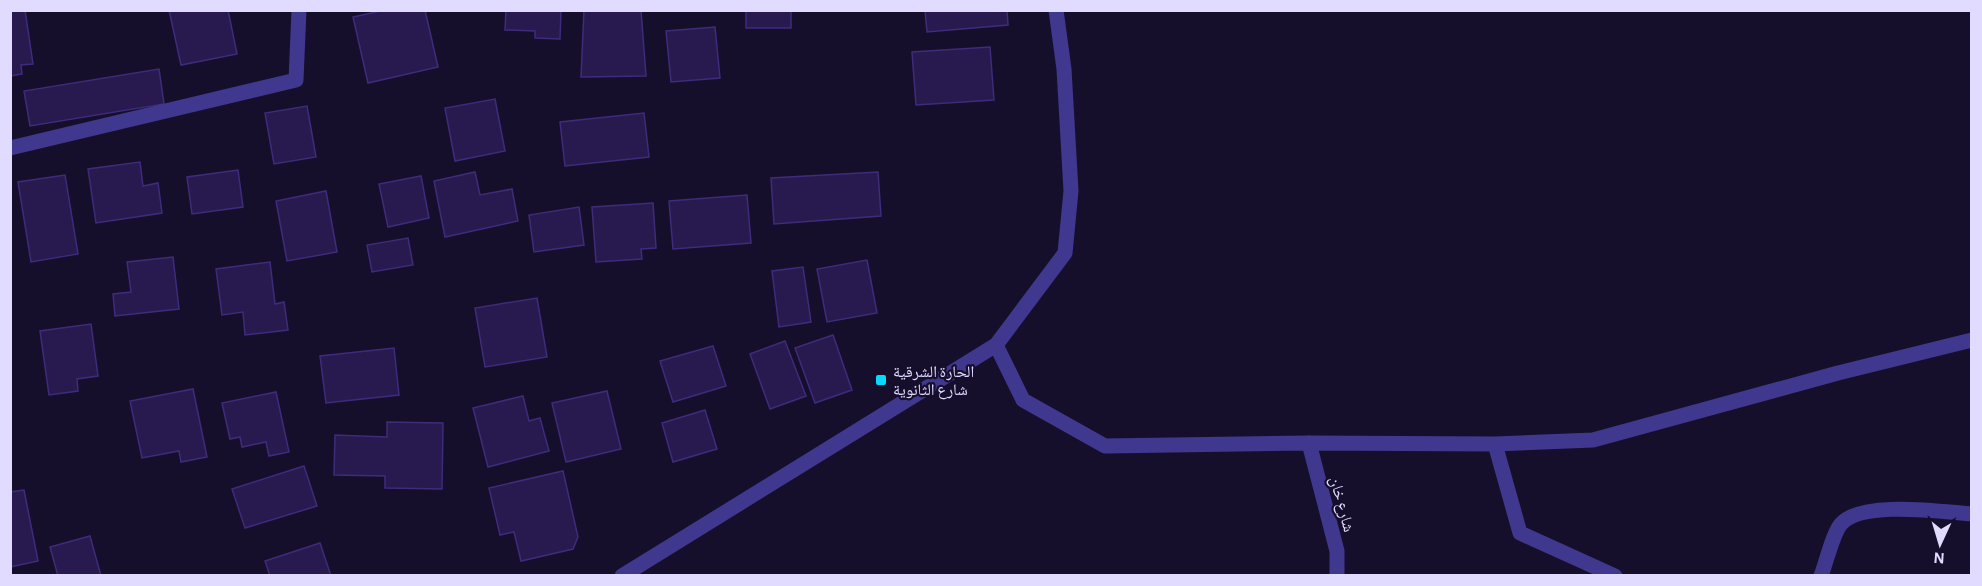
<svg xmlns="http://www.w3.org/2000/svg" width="1982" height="586" viewBox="0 0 1982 586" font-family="'Alegreya Sans','Noto Naskh Arabic',sans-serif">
<rect width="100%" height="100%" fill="#160f2c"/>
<!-- building -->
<path fill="#281a4f" stroke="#3f2b7c" stroke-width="1.5" d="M10 10H25L33 64 21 65 22 74 10 76Z
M169 10H228L237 54 181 65Z
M385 10H425L438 67 368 83 353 17Z
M506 10H561L560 39 535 38V31L505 30Z
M584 10H641L646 76 581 77Z
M746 10H791V28H746Z
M925 10H1007L1008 25 927 32Z
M715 27 720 78 671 82 666 31Z
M990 47 994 100 916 105 912 52Z
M159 69 164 104 30 126 24 91Z
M495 99 505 151 455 161 445 108Z
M307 106 316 157 274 164 265 113Z
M644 113 649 157 565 166 560 122Z
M140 162 143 186 158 183 162 213 96 223 88 169Z
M238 170 243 207 192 214 187 177Z
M475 172 480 195 512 189 518 221 445 237 434 181Z
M878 172 881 216 774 224 771 178Z
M65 175 78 254 31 262 18 182Z
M421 176 429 218 388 227 379 184Z
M326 191 337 252 287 261 276 201Z
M747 195 751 243 673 249 669 201Z
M653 203 656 248 641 249 642 259 596 262 592 207Z
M579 207 584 245 534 252 529 215Z
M408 238 413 265 372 272 367 245Z
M173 257 179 309 115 316 113 294 131 292 127 262Z
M867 260 877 313 827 322 817 269Z
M270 262 275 304 284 302 288 330 245 335 243 312 222 315 216 269Z
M803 267 811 322 779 327 772 271Z
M537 298 547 357 485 367 475 308Z
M91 324 98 376 77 379 78 391 49 395 40 331Z
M833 335 852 390 815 403 795 348Z
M785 341 806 396 770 409 750 354Z
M713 346 726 386 673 402 660 361Z
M394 348 399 395 326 403 320 356Z
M193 389 207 457 181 462 179 451 142 458 130 401Z
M607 391 621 449 566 462 552 403Z
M276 392 289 452 269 456 266 442 242 447 240 437 230 439 222 403Z
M523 396 529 421 540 418 549 451 488 467 473 408Z
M705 410 717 449 673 462 662 423Z
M387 422 443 423 442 489 385 488V476L334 475 335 435 387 437Z
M304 466 317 506 245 528 232 489Z
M563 471 578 537 573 549 521 561 514 532 500 535 489 488Z
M24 490 38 561 10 567V492Z
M90 536 101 576H58L50 547Z
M320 543 331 576H270L265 561Z"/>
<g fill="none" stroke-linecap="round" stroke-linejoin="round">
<!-- minor -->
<path stroke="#40388e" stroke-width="15" d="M10 148 296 80 299 10
M996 345 1023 400 1105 446 1309 443 1495 444 1593 440 1838 373 1972 340
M1309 443 1337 551V576
M1495 444 1520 533 1615 576
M622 576 996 345 1065 253 1071 191 1064 69 1056 10
M1821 576C1826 563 1833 533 1841 524 1862 500 1942 512 1972 514"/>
</g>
<!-- markers -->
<rect fill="#07d9ff" stroke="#160f2c" stroke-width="2" x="875" y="374" width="12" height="12" rx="3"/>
<g text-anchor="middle" stroke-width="4.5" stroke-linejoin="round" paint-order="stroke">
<!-- poi labels -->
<g font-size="16" fill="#e1dbff" stroke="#160f2c" text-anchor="start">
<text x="893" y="377">الحارة الشرقية<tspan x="893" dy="18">شارع الثانوية</tspan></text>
</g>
<!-- street labels -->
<g font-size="16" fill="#e1dbff" stroke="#160f2c">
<text transform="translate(1343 504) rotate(75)" y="6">شارع خان</text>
</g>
</g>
<!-- border -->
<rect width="1982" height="586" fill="none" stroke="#e1dbff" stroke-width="24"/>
<!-- north arrow -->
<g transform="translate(1940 544) rotate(184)" stroke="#160f2c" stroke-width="4.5" paint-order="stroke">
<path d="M0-4.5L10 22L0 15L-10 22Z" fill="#e1dbff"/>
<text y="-9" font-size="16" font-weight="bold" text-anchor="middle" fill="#e1dbff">N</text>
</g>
</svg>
